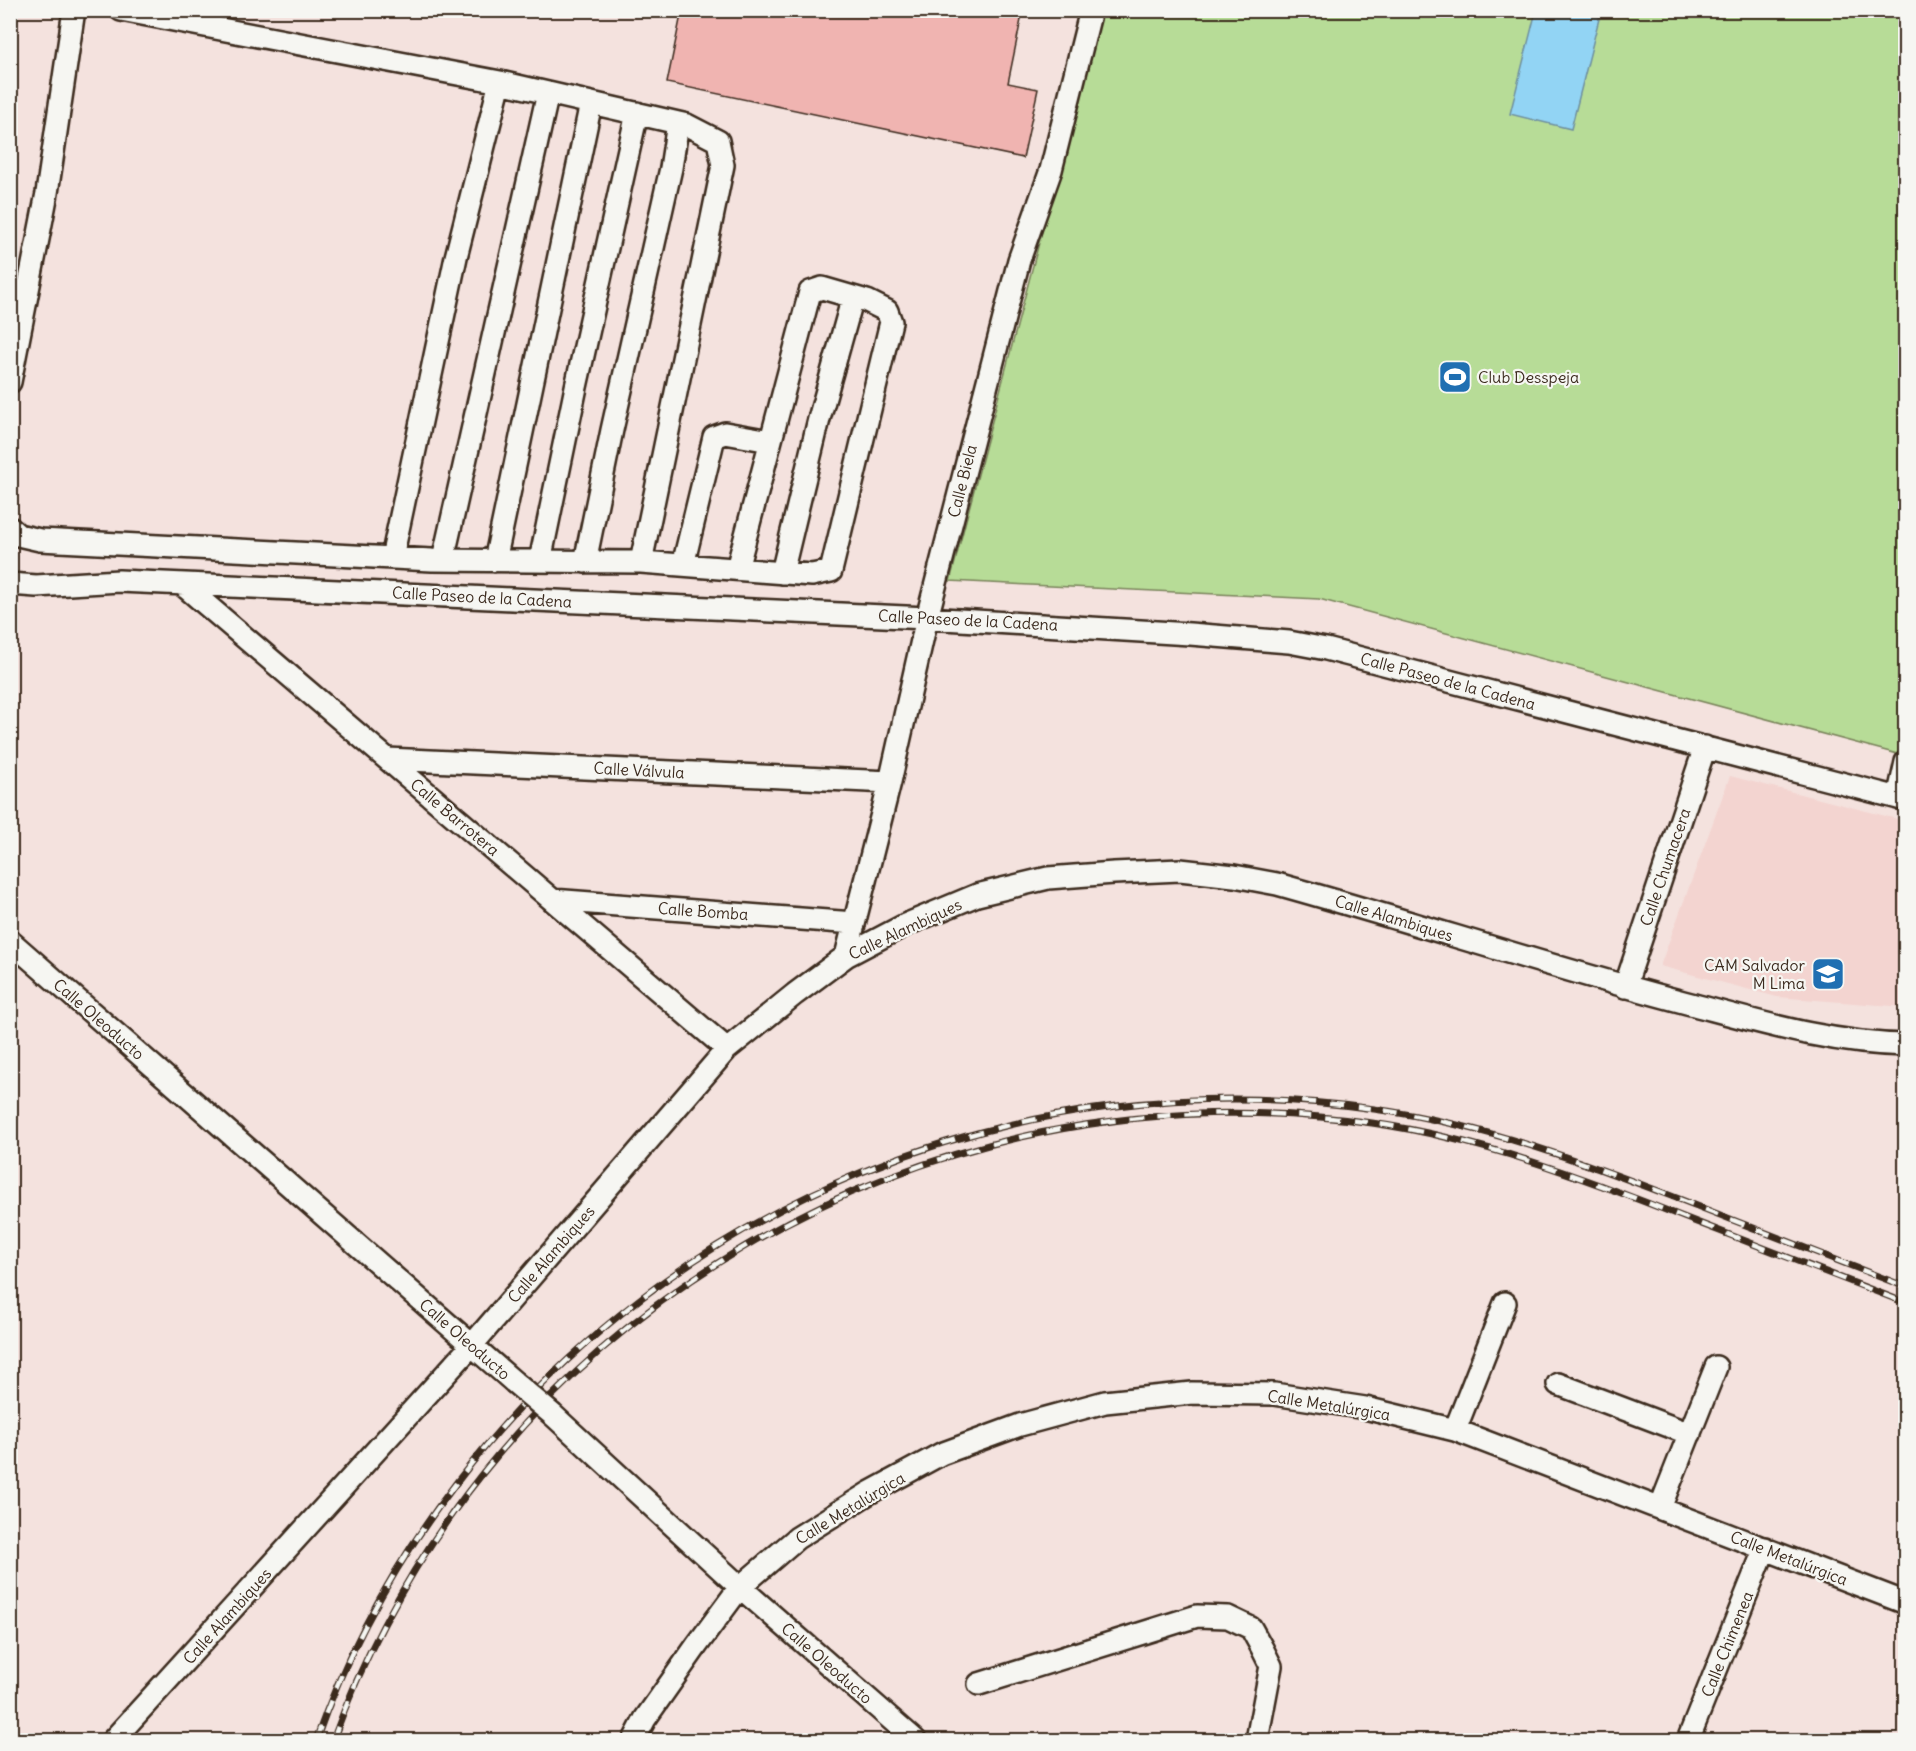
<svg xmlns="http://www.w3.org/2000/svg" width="1916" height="1751" viewBox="0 0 1916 1751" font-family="Delius,sans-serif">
<rect width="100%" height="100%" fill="#f4e2de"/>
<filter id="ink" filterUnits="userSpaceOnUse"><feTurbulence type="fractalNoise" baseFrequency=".0167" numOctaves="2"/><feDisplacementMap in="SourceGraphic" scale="12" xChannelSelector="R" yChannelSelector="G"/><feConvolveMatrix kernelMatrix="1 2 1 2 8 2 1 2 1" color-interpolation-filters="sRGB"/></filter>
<g filter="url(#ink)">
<!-- built -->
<path fill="#f3d4d0" d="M1730 776 1905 821V1007L1777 997 1660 966Z"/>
<!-- green -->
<path fill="#b7dc97" stroke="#79835a" stroke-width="1.5" d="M1100 11H1905V756L1319 599 950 581Z"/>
<!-- water -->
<path fill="#92d4f4" stroke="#6f909e" stroke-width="1.5" d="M1536 11H1601L1571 129 1510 114Z"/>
<!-- building -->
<path fill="#f0b4b1" stroke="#3b2a1e" stroke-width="1.5" d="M682 10H1023L1008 83 1038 89 1023 158 667 83Z"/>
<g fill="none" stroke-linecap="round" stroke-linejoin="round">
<defs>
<path id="minor" d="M121 10 500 82 687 125 718 141 723 165 641 562 812 575 831 571 891 322 887 311 867 301 853 297 819 419 782 573
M10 382 47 193 74 10
M10 528 18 535 40 540 432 560 641 562
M392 558 456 257 500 82
M443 560 548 93
M495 561 591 103
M540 561 576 387 637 113
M585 562 612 430 671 168 678 123
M683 565 714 437 725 433 770 441
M737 569 810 292 822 288 853 297
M10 584 36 586 119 581 927 618 1190 634 1289 642 1326 649 1906 800
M182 584 727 1049
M387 759 890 782
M1898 798 1906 762
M552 900 854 923
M10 941 514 1382
M846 956 890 782 927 618 1019 260 1051 170 1091 10
M1625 987 1705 747
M1558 1384 1690 1434
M553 1415 740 1587 915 1740
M1455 1430 1505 1303
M1660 1508 1716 1367
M979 1684 1197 1616 1228 1617 1251 1628 1262 1648 1271 1666 1257 1740
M113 1740 472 1345 727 1049 795 994 846 956 905 925 977 895 1048 878 1114 873 1180 870 1234 876 1277 884C1414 922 1549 967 1687 1003 1759 1022 1831 1044 1906 1045
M634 1740 645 1719 697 1645 740 1587 797 1538 869 1493 941 1454 1020 1425 1105 1402 1192 1393 1274 1394 1365 1408 1455 1430 1906 1603
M1688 1740 1765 1548"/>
</defs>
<!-- minor casing -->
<use href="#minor" stroke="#3b2a1e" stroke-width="26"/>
<!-- minor -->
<use href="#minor" stroke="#f6f6f2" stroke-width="21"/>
<defs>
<path id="rail" d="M316 1740C348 1648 397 1560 457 1482 672 1200 1023 1059 1374 1109 1484 1124 1589 1164 1692 1204 1763 1232 1834 1259 1906 1287
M333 1740C488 1314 924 1059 1372 1123 1478 1138 1587 1179 1686 1218 1759 1246 1832 1275 1906 1303"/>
</defs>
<!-- rail casing -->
<use href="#rail" stroke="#3b2a1e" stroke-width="7"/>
<!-- rail -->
<use href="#rail" stroke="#f6f6f2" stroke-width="4.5" stroke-dasharray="14" stroke-linecap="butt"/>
<defs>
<path id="minor-bridge" d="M514 1382 553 1415"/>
</defs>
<!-- minor-bridge casing -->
<use href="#minor-bridge" stroke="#3b2a1e" stroke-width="26" stroke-linecap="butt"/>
<!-- minor-bridge -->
<use href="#minor-bridge" stroke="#f6f6f2" stroke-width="21"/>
</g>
</g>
<!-- icons -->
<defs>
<symbol id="stadium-square" viewBox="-11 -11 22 22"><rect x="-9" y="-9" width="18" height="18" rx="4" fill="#1f6fb2" stroke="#f6f6f2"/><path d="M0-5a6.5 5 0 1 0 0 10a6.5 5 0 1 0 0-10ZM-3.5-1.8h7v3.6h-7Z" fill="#fff"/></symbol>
<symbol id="school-square" viewBox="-11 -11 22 22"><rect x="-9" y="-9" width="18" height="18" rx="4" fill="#1f6fb2" stroke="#f6f6f2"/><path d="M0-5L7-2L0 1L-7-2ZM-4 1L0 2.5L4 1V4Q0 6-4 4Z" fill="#fff"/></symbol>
</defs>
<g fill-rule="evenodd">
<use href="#stadium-square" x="1436" y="358" width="38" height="38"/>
<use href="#school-square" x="1809" y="955" width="38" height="38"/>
</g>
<g text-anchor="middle" stroke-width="4.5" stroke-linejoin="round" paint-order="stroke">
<!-- poi labels -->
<g font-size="16" fill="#3b2a1e" stroke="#f6f6f2" text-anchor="start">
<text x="1478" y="383">Club Desspeja</text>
<text x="1805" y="971" text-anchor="end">CAM Salvador<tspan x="1805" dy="18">M Lima</tspan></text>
</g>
<!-- street labels -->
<g font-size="16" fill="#3b2a1e" stroke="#f6f6f2">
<text transform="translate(962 481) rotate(-76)" y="6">Calle Biela</text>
<text transform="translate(482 597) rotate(3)" y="6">Calle Paseo de la Cadena</text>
<text transform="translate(968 620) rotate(3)" y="6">Calle Paseo de la Cadena</text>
<text transform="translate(1448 681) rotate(15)" y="6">Calle Paseo de la Cadena</text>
<text transform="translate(639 770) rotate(3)" y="6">Calle Válvula</text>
<text transform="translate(455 817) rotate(40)" y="6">Calle Barrotera</text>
<text transform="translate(1665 867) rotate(-71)" y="6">Calle Chumacera</text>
<text transform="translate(703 911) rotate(4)" y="6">Calle Bomba</text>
<text transform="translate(1394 918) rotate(17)" y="6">Calle Alambiques</text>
<text transform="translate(905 929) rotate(-25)" y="6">Calle Alambiques</text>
<text transform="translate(99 1019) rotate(41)" y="6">Calle Oleoducto</text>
<text transform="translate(551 1254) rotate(-49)" y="6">Calle Alambiques</text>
<text transform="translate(465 1339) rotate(41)" y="6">Calle Oleoducto</text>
<text transform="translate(1329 1405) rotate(9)" y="6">Calle Metalúrgica</text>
<text transform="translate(850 1508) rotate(-31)" y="6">Calle Metalúrgica</text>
<text transform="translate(1789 1558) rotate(21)" y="6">Calle Metalúrgica</text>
<text transform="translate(227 1616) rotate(-48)" y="6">Calle Alambiques</text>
<text transform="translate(1727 1644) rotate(-68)" y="6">Calle Chimenea</text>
<text transform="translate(827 1663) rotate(41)" y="6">Calle Oleoducto</text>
</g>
</g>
<!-- margin -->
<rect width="1916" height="1751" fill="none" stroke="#f6f6f2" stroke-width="36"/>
<rect x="18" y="18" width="1880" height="1715" fill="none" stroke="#3b2a1e" stroke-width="2" filter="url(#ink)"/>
</svg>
